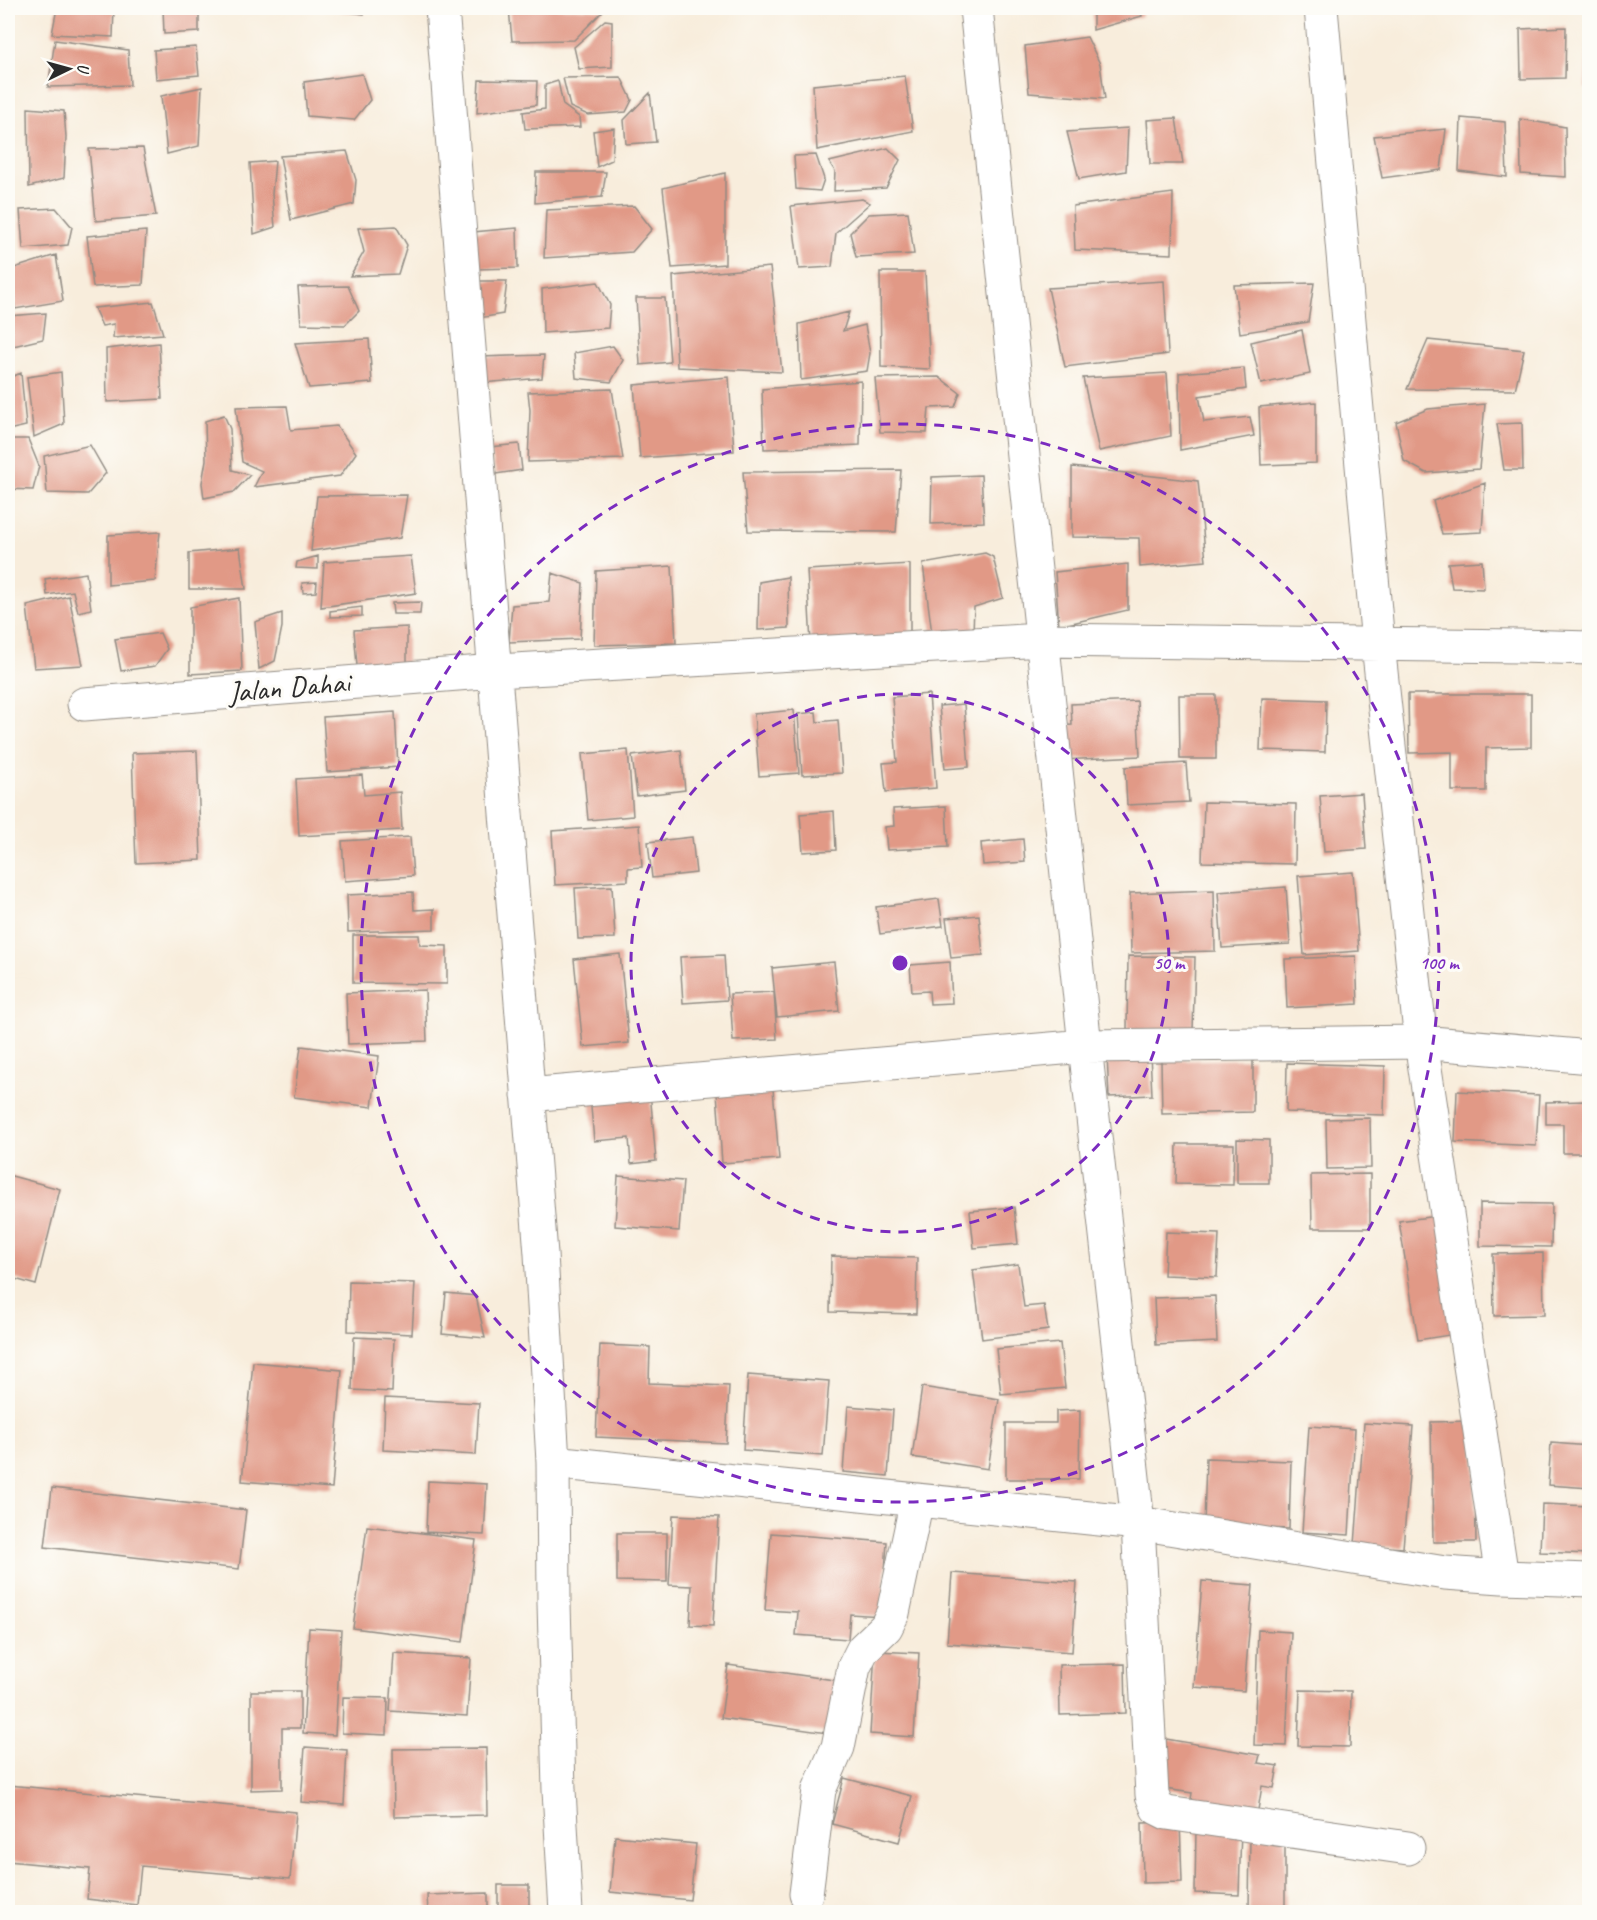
<svg xmlns="http://www.w3.org/2000/svg" width="1597" height="1920" viewBox="0 0 1597 1920" font-family="Caveat,sans-serif">
<rect width="100%" height="100%" fill="#fdfcf7"/>
<filter id="ink" filterUnits="userSpaceOnUse"><feTurbulence type="fractalNoise" baseFrequency=".0167" numOctaves="2"/><feDisplacementMap in="SourceGraphic" scale="12" xChannelSelector="R" yChannelSelector="G"/><feConvolveMatrix kernelMatrix="1 2 1 2 8 2 1 2 1" color-interpolation-filters="sRGB"/></filter>
<filter id="wash" filterUnits="userSpaceOnUse"><feTurbulence type="fractalNoise" baseFrequency=".008" numOctaves="4" result="noise"/><feDisplacementMap in="SourceGraphic" scale="24" xChannelSelector="R" yChannelSelector="G"/><feGaussianBlur stdDeviation="1.35" result="paint"/><feColorMatrix in="noise" values="0 0 0 0 0 0 0 0 0 0 0 0 0 0 0 0 0 1.4 0 .05"/><feComposite in="paint" operator="in"/></filter>
<g filter="url(#wash)">
<rect width="100%" height="100%" fill="#f8eddc"/>
<g id="blocks">
<!-- building -->
<path fill="#e19986" d="M57 8H114L113 37 52 34Z
M163 8H199V32L164 34Z
M340 8H364V14L340 11Z
M509 8H575L604 10 574 40 512 41Z
M1093 8H1140L1142 16 1093 30Z
M605 20 612 21V67L579 69 574 47Z
M1566 27 1565 78 1521 79 1520 29Z
M1087 37 1100 64 1105 99 1029 93 1025 46Z
M1588 38H1590V89L1585 88Z
M55 40 128 50 130 85 48 87Z
M196 47 199 75 156 79 154 50Z
M362 74 370 100 354 120 307 116 304 82Z
M905 76 913 131 817 150 813 85Z
M621 77 632 100 626 112 588 115 570 107 563 78Z
M479 80 537 81 536 105 477 113Z
M558 81 563 105 579 117 580 127 525 129 523 112 545 109V85Z
M202 87 199 146 167 154 161 96Z
M650 93 656 142 626 144 624 120Z
M28 108 64 111 66 137 64 178 29 187Z
M1176 118 1183 164H1150L1147 120Z
M1461 118 1505 122 1507 177 1459 171Z
M1520 119 1565 127 1566 177 1521 174Z
M614 128 612 160 597 167 593 131Z
M1128 128 1126 171 1079 179 1067 132Z
M1446 129 1441 170 1382 178 1374 136Z
M143 148 156 216 96 221 89 149Z
M888 148 900 160 886 188 834 191 835 171 829 162Z
M347 151 356 180 354 204 291 220 280 156Z
M816 155 824 179 820 191 796 189 794 156Z
M275 161 272 194 275 227 254 234 250 163Z
M536 172H606L602 197 535 203Z
M725 173V264L672 268 663 188Z
M1173 193 1172 254 1075 250 1073 206Z
M862 199 870 203 836 233 832 267 799 269 791 206Z
M634 206 652 229 632 252 544 258 546 210Z
M56 208 72 227 68 245 23 249 20 210Z
M908 212 914 254 856 257 850 233 869 214Z
M396 226 407 245 398 274 350 276 364 252 358 228Z
M517 228 518 268 475 269 473 232Z
M146 231 143 285 93 287 87 236Z
M56 255 63 301 15 309 11 269Z
M770 267 782 372 677 367 673 276Z
M880 272H925L930 369 881 367Z
M473 281H507L503 314 479 318Z
M1164 281 1168 354 1065 367 1048 288Z
M598 282 610 305 608 328 543 333 542 289Z
M1314 283 1308 322 1240 333 1234 285Z
M348 286 359 311 345 325 301 324 298 287Z
M636 298H665L670 362 640 365Z
M153 302 163 334 113 338 114 324 102 326 94 308Z
M849 312 843 331 865 325 870 353 867 371 801 380 799 324Z
M46 313 43 339 9 347 8 316Z
M1302 330 1310 374 1261 384 1251 342Z
M369 339 372 383 309 388 295 343Z
M1428 340 1524 350 1515 390 1407 389Z
M159 343 162 399 107 402 106 349Z
M613 346 623 360 611 382 576 378 574 353Z
M544 355 542 378 482 383 480 357Z
M1244 368 1246 389 1199 396 1204 422 1250 417 1254 436 1180 450 1179 373Z
M61 372 64 424 34 437 27 377Z
M21 373 26 426 8 430V378Z
M1167 373 1171 436 1099 451 1083 378Z
M729 377 734 451 640 458 634 385Z
M939 377 960 393 955 407 929 408 927 433 880 432 875 378Z
M861 381 860 445 764 449 762 389Z
M612 389 623 459 528 462 530 410 528 392Z
M1316 402V463L1261 465 1259 407Z
M1485 404 1479 469 1426 473 1404 461 1396 422 1428 409Z
M287 406 291 430 337 426 356 453 340 476 254 487 262 471 242 462 236 407Z
M224 415 230 429 232 470 250 475 234 492 204 498 202 483 206 460 205 421Z
M1522 423 1523 470H1504L1497 424Z
M8 439H28L39 466 33 490 8 489Z
M519 444 522 470 496 474 490 447Z
M90 445 106 473 88 494 47 493 44 456Z
M1072 467 1198 481 1206 561 1140 567 1139 538 1072 537Z
M901 470 896 532 748 531 743 472Z
M981 475 984 522 931 524 932 477Z
M1485 483 1482 532 1442 534 1433 501Z
M407 495 400 538 311 551 317 496Z
M8 508H10V532H8Z
M160 532 155 581 108 585V535Z
M240 548 246 589H189V553Z
M985 553 993 557 1003 598 974 607 973 632 932 634 923 564Z
M318 556V569L296 568 297 562Z
M411 556 416 593 321 607 324 562Z
M1482 561 1484 589 1452 588 1448 563Z
M910 564V639L811 644 807 570Z
M1128 564V610L1059 626 1055 572Z
M672 566 676 643 594 645 596 571Z
M86 573 91 609 78 612 73 591 47 595 45 579Z
M552 573 583 583 580 639 509 642 512 605 549 602Z
M788 577 789 628 758 630 759 582Z
M317 582 316 592 303 593 302 583Z
M69 596 83 665 34 668 27 606Z
M239 598 242 671 190 674V607Z
M421 602 420 614H393L392 603Z
M362 607V616L330 617V611Z
M282 613V627L275 661 259 669 255 622Z
M407 627V664L357 666 354 630Z
M160 633 167 649 155 666 121 671 115 639Z
M929 694 936 788 886 792 883 763 897 762 892 697Z
M1408 694H1531V747L1486 748V791H1452V752L1409 753Z
M1179 695H1216V759H1180Z
M1262 698 1326 700 1325 752 1260 750Z
M1137 701 1140 756 1062 760 1061 726 1072 725 1071 704Z
M964 704 969 767 945 769 939 706Z
M794 710 799 773 759 776 754 714Z
M395 712 398 767 327 772 323 717Z
M816 712 817 722 838 720 842 773 802 775 798 714Z
M628 750 633 816 588 820 582 754Z
M681 750 685 790 637 796 632 756Z
M197 751 201 860 136 863 132 753Z
M1186 763 1189 802 1127 805 1125 767Z
M362 775 364 795 400 792 402 830 299 836 296 779Z
M1362 793 1366 849 1324 852 1320 796Z
M1204 802 1296 804 1295 864 1202 862Z
M946 806 948 847 887 850 885 827 894 826 893 809Z
M834 811 836 850 803 852 800 814Z
M639 825 642 867 628 868V881L555 885 552 831Z
M410 837 413 876 345 881 342 841Z
M692 837 696 873 652 878 648 842Z
M1023 839 1025 862 983 865 981 843Z
M1353 872 1359 951 1304 955 1298 876Z
M612 886 615 938 578 939 575 888Z
M1286 887 1290 944 1222 948 1218 892Z
M1214 890 1215 951 1131 953 1130 893Z
M413 892 414 910 434 909V929L348 932 347 895Z
M939 899 943 926 880 934 876 907Z
M979 915 983 955 951 958 946 918Z
M353 935H419L420 945 447 946V984L353 983Z
M620 954 629 1043 583 1047 574 959Z
M724 955 727 1000 683 1003 680 957Z
M1128 956 1195 957 1193 1031 1127 1030Z
M1356 956 1358 1004 1287 1008 1285 959Z
M834 962 839 1011 777 1017 772 968Z
M950 962 952 1003 930 1004 929 991 912 992 910 965Z
M425 990 427 1041 348 1044 346 993Z
M774 992 777 1039 733 1041 730 994Z
M301 1046 379 1056 372 1107 294 1097Z
M1150 1054 1152 1095 1109 1097 1107 1056Z
M1253 1059V1112L1162 1114 1161 1061Z
M1287 1063 1385 1066 1384 1115 1286 1112Z
M773 1089 779 1159 722 1163 717 1093Z
M650 1091 656 1161 631 1164 629 1138 594 1141 590 1096Z
M1457 1091 1539 1095 1536 1146 1455 1142Z
M1587 1101 1588 1153H1563V1124H1546V1102Z
M1370 1118 1371 1168 1327 1169 1326 1119Z
M1237 1139 1269 1140V1183H1237Z
M1177 1144H1234L1233 1185 1176 1184Z
M1370 1174V1228H1312L1311 1175Z
M8 1175 60 1189 36 1285 8 1277Z
M618 1176 683 1181 679 1231 615 1226Z
M1480 1203 1552 1204 1551 1247 1480 1246Z
M1014 1207 1018 1244 974 1248 970 1211Z
M1444 1215 1462 1333 1418 1340 1399 1221Z
M1166 1232 1219 1234 1217 1277 1164 1275Z
M1543 1253 1544 1315 1494 1316 1493 1254Z
M831 1256 917 1258 916 1314 830 1312Z
M1018 1264 1024 1307 1044 1305 1048 1330 982 1339 973 1270Z
M349 1281 415 1283 412 1334 348 1331Z
M446 1293 476 1296 485 1338 442 1334Z
M1215 1296 1217 1342 1156 1345 1154 1298Z
M354 1337 394 1339 392 1392 352 1390Z
M1060 1343 1065 1388 1001 1394 996 1349Z
M600 1345 650 1347 649 1383 729 1386 726 1443 596 1437Z
M253 1362 342 1370 332 1488 242 1481Z
M748 1375 829 1381 823 1456 743 1450Z
M922 1387 999 1399 988 1469 912 1457Z
M385 1398 479 1403 476 1455 383 1450Z
M848 1406 893 1410 888 1476 843 1472Z
M1080 1410 1079 1479H1006V1423H1056V1411Z
M1474 1421 1476 1542H1433L1431 1422Z
M1364 1423 1413 1426 1403 1548 1355 1545Z
M1309 1426 1355 1429 1349 1535 1302 1532Z
M1551 1443 1590 1446V1488L1548 1485Z
M1206 1458 1291 1461 1289 1529 1204 1526Z
M428 1481 487 1484 484 1535 426 1532Z
M52 1488 246 1510 239 1569 45 1547Z
M1542 1504 1590 1506V1554L1540 1552Z
M673 1515 719 1517 713 1626 690 1625 692 1586 669 1585Z
M367 1526 476 1540 463 1642 353 1628Z
M617 1533H667V1582L617 1581Z
M771 1533 887 1542 882 1616 850 1614 848 1639 796 1635 798 1612 765 1610Z
M952 1573 1077 1582 1072 1652 947 1643Z
M1202 1581 1253 1585 1244 1691 1194 1687Z
M309 1628 341 1630 335 1735 303 1733Z
M1258 1630 1291 1632 1286 1746 1254 1745Z
M875 1651 919 1653 914 1737 870 1734Z
M394 1653 471 1658 467 1716 390 1711Z
M1125 1664 1126 1713 1060 1715 1059 1665Z
M728 1665 841 1681 834 1734 721 1718Z
M1300 1690 1351 1691 1350 1747 1298 1746Z
M251 1691H300V1728H282V1789L251 1790Z
M343 1697 388 1698 387 1735 342 1733Z
M1166 1739 1260 1755 1258 1763 1278 1766 1274 1788 1262 1786 1256 1822 1189 1811 1192 1793 1158 1788Z
M305 1747 347 1750 344 1805 301 1802Z
M486 1748 487 1815 394 1817 393 1749Z
M844 1778 912 1796 899 1842 832 1824Z
M8 1785 296 1812 290 1879 141 1866 137 1905 87 1899 90 1869 8 1861Z
M1180 1822 1182 1882 1143 1883 1142 1823Z
M1196 1827 1241 1828 1239 1895 1195 1893Z
M1250 1834H1285V1912H1249Z
M615 1836 696 1844 690 1900 610 1892Z
M498 1885H529V1912H498Z
M488 1893V1912H428L427 1895Z"/>
</g>
</g>
<g filter="url(#ink)">
<use href="#blocks" fill-opacity="0" stroke="#928c84" stroke-width="1.5"/>
<g fill="none" stroke-linecap="round" stroke-linejoin="round">
<defs>
<path id="minor" d="M442 8 541 1254 553 1462 554 1603 559 1790 566 1912
M976 8 1085 1046 1138 1523 1152 1795 1157 1808 1167 1813 1408 1848
M1321 8 1378 644 1421 1042 1502 1577
M84 704 495 671 1042 640 1519 646 1590 648
M528 1095 1085 1046 1421 1042 1590 1057
M553 1462 1138 1523 1445 1573 1502 1577 1590 1580
M806 1894 819 1790 838 1747 854 1667 863 1649 886 1627 893 1613 917 1500"/>
</defs>
<!-- minor casing -->
<use href="#minor" stroke="#928c84" stroke-width="35"/>
<!-- minor -->
<use href="#minor" stroke="#fff" stroke-width="33"/>
</g>
</g>
<!-- distance rings -->
<g fill="none" stroke="#7b2cbf" stroke-width="3" stroke-dasharray="10 8">
<circle cx="900" cy="963" r="269"/>
<circle cx="900" cy="963" r="539"/>
</g>
<g text-anchor="middle" stroke-width="6" stroke-linejoin="round" paint-order="stroke">
<!-- street labels -->
<g font-size="30" fill="#2b2b2b" stroke="#fdfcf7">
<text transform="translate(289 687) rotate(-5)" y="10">Jalan Dahai</text>
</g>
</g>
<circle cx="900" cy="963" r="9" fill="#7b2cbf" stroke="#fdfcf7" stroke-width="3"/>
<g font-size="18" text-anchor="middle" font-weight="bold" fill="#7b2cbf" stroke="#fdfcf7" stroke-width="6" stroke-linejoin="round" paint-order="stroke">
<text x="1169" y="969">50 m</text>
<text x="1439" y="969">100 m</text>
</g>
<!-- margin -->
<rect width="1597" height="1920" fill="none" stroke="#fdfcf7" stroke-width="30"/>
<!-- north arrow -->
<g transform="translate(69 69) rotate(85)" stroke="#fdfcf7" stroke-width="4.5" paint-order="stroke">
<path d="M0-4.5L10 22L0 15L-10 22Z" fill="#2b2b2b"/>
<text y="-9" font-size="16" font-weight="bold" text-anchor="middle" fill="#2b2b2b">U</text>
</g>
</svg>
